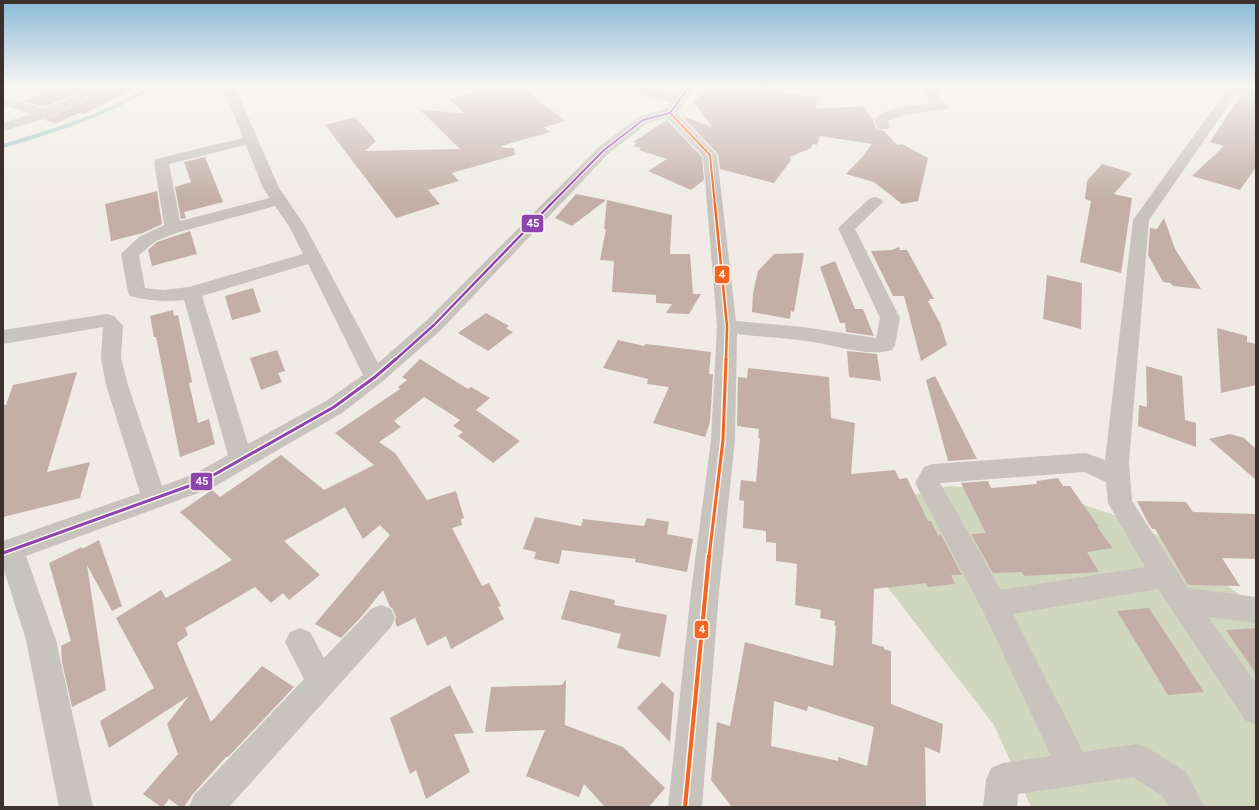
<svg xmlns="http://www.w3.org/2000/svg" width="1259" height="810" viewBox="0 0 1259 810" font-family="Karla,sans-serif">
<rect width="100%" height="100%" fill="#f0ebe5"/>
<!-- green -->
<path fill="#d1d6bf" d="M949 486 1045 492 1141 524 1240 595 1256 614V807H1031L994 725 865 558 888 501Z"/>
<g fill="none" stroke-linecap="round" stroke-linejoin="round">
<!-- stream -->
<path fill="#a1c2c1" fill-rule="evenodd" d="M148 87H153C145 94 134 99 124 104 86 123 44 136 3 148V144C53 129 103 114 148 87Z"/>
</g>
<!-- building -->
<path fill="#c3afa7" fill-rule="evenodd" d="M57 87H91L44 107 23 101Z
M110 87H136L84 114 79 113 57 123 44 120 108 91Z
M498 87H521L566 121 544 127 550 132 501 146 504 148H514L515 155 452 173 459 181 428 190 440 204 396 218 325 125 355 117 376 141 365 151 460 149 419 109 466 114 449 99Z
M708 87 741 90 751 87H772L785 93 819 98 815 109 863 106 873 119V121L877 130H883L897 145 902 144 928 158 918 201 902 204 874 182 846 174 866 153H865L872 144 820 136 817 145 813 144 811 148 790 157 791 160 774 183 720 169 718 154 682 116 712 127 694 103Z
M1241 95 1256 98V167L1240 190 1192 176 1224 146 1210 142Z
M667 120 702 157 704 180 691 190 648 171 667 159 639 150 641 148 633 146 637 143 633 142Z
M205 157 223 202 184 212 186 218 181 219 175 187 191 182 184 162Z
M1102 164 1132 173 1114 194 1132 198 1121 273 1080 262 1091 201 1085 199 1087 181Z
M157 191 162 224 143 233 111 241 105 204Z
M576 194 606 200 572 226 555 218Z
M607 200 672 215 670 254H690L693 294H701L689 314 666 313 672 304 656 303V295L612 292 614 261 600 260 606 229H604Z
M1164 218 1175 249 1201 289 1173 286 1170 283 1163 282 1148 255 1150 228 1157 229Z
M190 231 197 254 152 266 148 250 157 242Z
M899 247 900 250H907L934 299H929L930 301H928L940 323 947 345 921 361 904 296H893L871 251 892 250Z
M804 253 794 312 791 311 790 319 752 312 753 293 758 271 774 254Z
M835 261 855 309H863L874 336 846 332 845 323H840L820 267Z
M1047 275 1082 283 1081 329 1043 319Z
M253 288 261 312 232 320 225 296Z
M173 310 174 316 178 315 192 382 189 383 198 423 209 419 215 444 180 457 156 337H154L150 316Z
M486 313 509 326 506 328 513 332 488 351 458 333Z
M1217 328 1247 336V342L1256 344V385L1221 393Z
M618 340 644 346 646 344 711 352 709 374H713L710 422 705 437 653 423 669 387 647 384 648 379 603 368Z
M277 350 285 371 278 373 282 382 261 390 250 358Z
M847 351 877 354 881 381 849 377Z
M420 359 468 389 471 387 490 398 476 410 520 441 493 463 458 436 463 432 453 426 460 420 424 397 394 421 401 427 379 442 395 453 427 500 456 491 464 518 461 519 462 525 452 528 482 586 489 583 501 606 498 607 504 619 451 649 446 636 427 646 415 618 397 627 395 621 396 617 392 608 390 607 383 590 362 616 341 638 315 624 390 535 380 525 363 539 345 507 284 541 320 575 289 600 283 593 271 603 255 587 185 628 188 635 177 643 211 722 262 666 294 687 228 757H226L193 794 184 807H180L169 799 163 807H161L143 794 178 754 167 724 189 696 109 748 100 721 154 688 116 618 161 590 166 598 232 560 180 512 212 490 220 497 281 455 324 490 374 465 335 433 400 389 398 387 407 380 402 377Z
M1146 366 1182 376 1185 420 1196 423V447L1138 426 1139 405 1147 407Z
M748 368 829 377 831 418 855 423 851 474 895 470 899 479 907 478 928 521H931L938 536 941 535 962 575H951L955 584 928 587 926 583 874 589 872 644 884 647V649L891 651V704L943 724 940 753 925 747 926 807H732L711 780 717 722 730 726 745 642 833 666 836 626H834L835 621 820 618 821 610 795 605 797 564 776 561V543L766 542V531L743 528 744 501 739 500 741 480 756 482 760 438H758L759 429 737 426 738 377 747 378ZM774 701 807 711 808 706 874 727 867 766 838 757V761L771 746Z
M77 372 47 472 90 462 80 498 3 517V405H6L13 385Z
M935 376 962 429 977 459 948 461 926 380Z
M1230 434 1244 438 1256 449V480L1209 439Z
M1058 478 1063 486H1070L1099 527H1097L1113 548 1087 552 1099 572 1024 576 1022 572 993 573 971 534 986 533 961 483 988 481 991 488 1037 484 1036 481Z
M1137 501 1186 502 1193 512 1256 514V559L1222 558 1240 586 1188 585 1155 529H1152L1148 523Z
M535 517 581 526 583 519 644 526 647 518 669 522 667 534 693 539 687 572 635 562 636 559 562 550 559 564 534 559 536 552 523 549Z
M99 540 122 606 112 611 87 565 106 690 72 707 62 662 61 646 71 641 49 563 82 547V549Z
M570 590 615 600 614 605 667 615 660 657 617 648 621 634 561 619Z
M1149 608 1204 692 1168 695 1117 611Z
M1256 628V674L1226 630Z
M566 679 565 725 623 747 665 788 649 807H605L584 784 579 797 526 776 545 730 485 732 491 687 562 685Z
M662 682 674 693 670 742 637 708Z
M450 685 474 733 454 734 470 772 426 799 416 770 410 774 390 718Z"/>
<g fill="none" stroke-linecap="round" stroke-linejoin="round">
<!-- minor -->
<path fill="#c9c3be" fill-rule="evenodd" d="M94 87H109L107 90 50 117 3 131V123L31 114 3 105V97L44 109Z
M223 87H235L279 188 305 226 378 363 427 320 599 147 638 117 665 110 671 103 628 90 626 87H644L676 96 683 87H695L677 113 717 155 736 321 803 327 876 338 880 318 838 228 869 199 875 197 881 199 883 202 855 229 900 318 895 345 892 350C868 357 838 346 813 342 788 338 762 337 737 334L735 440 719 592 702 807H668L691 592 711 440 717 326 703 156 667 118 648 123 609 153 441 330 382 382 342 413 212 488 26 556 56 640 93 807H59L26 640 3 567V541L140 493 106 385 101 358 103 327 3 344V330L107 314 114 316 123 326 121 358 128 385 162 486 194 474 228 455 184 300C166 302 149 301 130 296L128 292 121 254 139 237 164 225 154 162 156 159 243 138ZM246 145 263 188 270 198 180 221 169 164ZM275 206 289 226 303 254 189 287 163 290 145 288 139 255 156 241 179 232ZM308 264 363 375 326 401 248 444 202 296Z
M928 87H940L937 95 949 106 947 109 904 115 888 121 890 126 888 129H878L874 120C883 107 916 105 930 103L925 95Z
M1000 87H1015L1013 90 1005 92 1001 91Z
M1229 87H1245L1256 89V97L1237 93 1149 220 1129 463 1132 501 1188 588 1256 597V623L1208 617 1256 683V725L1245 720 1158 589 1013 614 1083 752 1136 744 1148 748 1187 773 1204 807H1169L1163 797 1133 777 1018 794 1017 807H983L986 780 991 768 1003 763 1051 756 984 613 915 483 924 467 933 464 1086 453 1105 460 1133 220ZM1084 472 1106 482 1108 503 1145 567 1001 590 940 483Z
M381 605 391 609 395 618 391 627 229 807H189L194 795 304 679 285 642 290 632 300 628 310 632 324 658 371 609Z"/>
<defs>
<path id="bus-1-far3" d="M670 113 710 155 715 206"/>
<path id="bus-1-far2" d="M715 205 727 326 726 360"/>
<path id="bus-1-far1" d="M709 557 723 440 726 359"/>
<path id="bus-1" d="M685 807 709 556"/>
<path id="bus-2-far2" d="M549 206 604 150 643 120 670 113 689 87"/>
<path id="bus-2-far1" d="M395 360 434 325 550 205"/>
<path id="bus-2" d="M3 553 203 481 334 407 375 377 396 359"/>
</defs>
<!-- bus-1-far3 casing -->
<use href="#bus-1-far3" stroke="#fbf5ee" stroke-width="4"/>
<!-- bus-1-far2 casing -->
<use href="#bus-1-far2" stroke="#fbf5ee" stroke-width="5"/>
<!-- bus-1-far1 casing -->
<use href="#bus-1-far1" stroke="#fbf5ee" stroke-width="6"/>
<!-- bus-1 casing -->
<use href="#bus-1" stroke="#fbf5ee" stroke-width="7"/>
<!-- bus-2-far2 casing -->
<use href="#bus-2-far2" stroke="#fbf5ee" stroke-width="4"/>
<!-- bus-2-far1 casing -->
<use href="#bus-2-far1" stroke="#fbf5ee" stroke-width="5"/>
<!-- bus-2 casing -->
<use href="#bus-2" stroke="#fbf5ee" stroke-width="6"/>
<!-- bus-1-far3 -->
<use href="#bus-1-far3" stroke="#f26522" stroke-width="2"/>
<!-- bus-1-far2 -->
<use href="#bus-1-far2" stroke="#f26522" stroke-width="2.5"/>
<!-- bus-1-far1 -->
<use href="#bus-1-far1" stroke="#f26522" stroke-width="3"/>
<!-- bus-1 -->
<use href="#bus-1" stroke="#f26522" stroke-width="4"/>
<!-- bus-2-far2 -->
<use href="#bus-2-far2" stroke="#8e44ad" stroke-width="2"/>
<!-- bus-2-far1 -->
<use href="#bus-2-far1" stroke="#8e44ad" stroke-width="2.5"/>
<!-- bus-2 -->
<use href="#bus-2" stroke="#8e44ad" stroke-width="3"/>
</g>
<!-- sky -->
<linearGradient id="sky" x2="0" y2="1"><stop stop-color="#8bbad8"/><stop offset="0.43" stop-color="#f8f6f3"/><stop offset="1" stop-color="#f8f6f3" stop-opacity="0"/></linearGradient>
<rect width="1259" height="200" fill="url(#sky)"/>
<g stroke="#fbf5ee" stroke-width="1.5">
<rect x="521" y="214" width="23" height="19" rx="4" fill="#8e44ad"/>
<rect x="714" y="265" width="16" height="19" rx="4" fill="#f26522"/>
<rect x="190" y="472" width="23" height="19" rx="4" fill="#8e44ad"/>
<rect x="694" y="620" width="15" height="19" rx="4" fill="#f26522"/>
</g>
<g font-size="11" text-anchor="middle" font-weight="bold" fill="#fff">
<text x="533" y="227">45</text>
<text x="722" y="278">4</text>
<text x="202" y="485">45</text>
<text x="702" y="633">4</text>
</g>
<!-- border -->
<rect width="1259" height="810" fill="none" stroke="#3b302b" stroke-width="8"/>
</svg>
